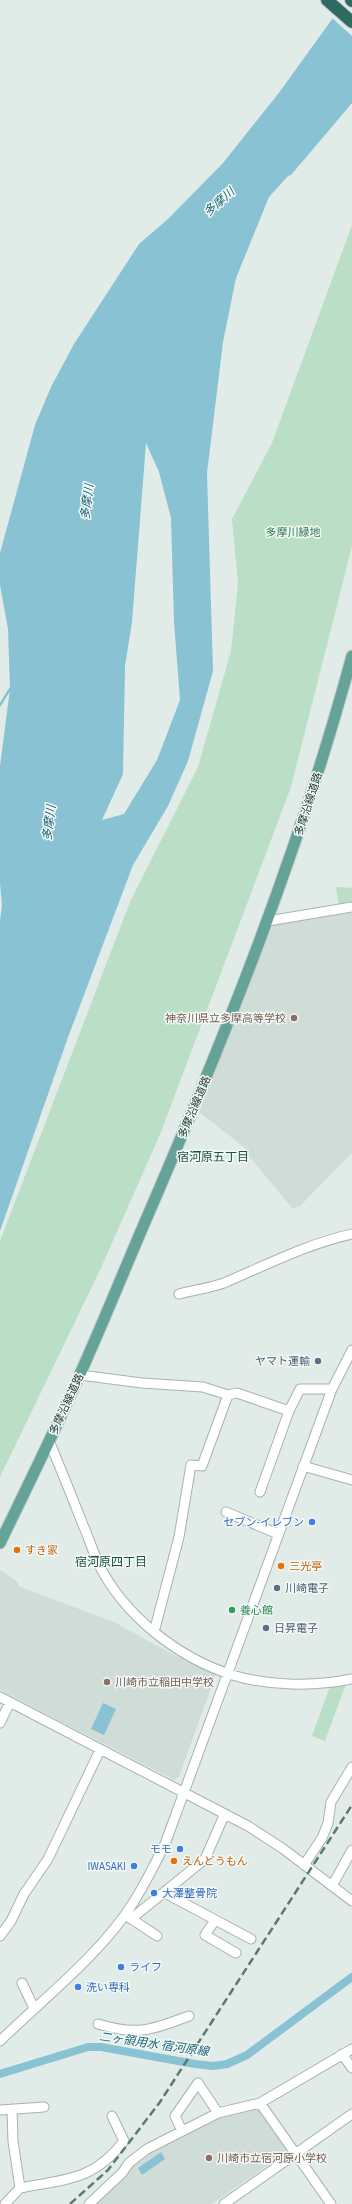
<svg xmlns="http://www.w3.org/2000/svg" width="352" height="2204" viewBox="0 0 352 2204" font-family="'Source Sans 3','Noto Sans JP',sans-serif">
<rect width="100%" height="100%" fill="#e1ece8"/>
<!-- built -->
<path fill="#cfdcd7" d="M352 910V1153L300 1206 293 1209 247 1154 244 1147 199 1112 272 923Z
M0 1570 19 1583 18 1586 114 1622 172 1654 216 1674 179 1777 174 1780 0 1690Z
M257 2106 288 2151 212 2204H94L133 2165 150 2151 218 2117Z"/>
<!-- green -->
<path fill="#badec6" d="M352 225V546L291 787 161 1132 101 1268 0 1477V1241L130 902 198 767 231 651 238 583 232 519 272 443Z
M336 887 352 888V904L339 906Z
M346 1684 325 1741 312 1736 330 1686Z"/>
<!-- water -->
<path fill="#88c2d3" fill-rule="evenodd" d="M346 0H352V103L291 175 288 176 269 197 236 278 223 342 207 473 213 671 188 761 168 806 133 865 67 1040 0 1231V921L2 905 0 883V766L10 689 8 629 0 585V553L35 425 51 387 74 344 139 244 168 219 223 163 278 94ZM146 443 159 472 171 518 174 622 180 700 157 760 124 814 102 820 123 774 125 666 132 622Z
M103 1703 116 1709 104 1735 91 1729Z
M161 2152 165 2159 142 2175 138 2168Z"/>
<!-- pier -->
<path fill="#e1ece8" d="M343 0H352V36L331 17Z"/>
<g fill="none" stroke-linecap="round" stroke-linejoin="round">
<!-- stream -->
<path stroke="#88c2d3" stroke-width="2.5" d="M0 705 10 689"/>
<!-- canal -->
<path stroke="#88c2d3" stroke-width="8" d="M0 2074 88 2047H101L195 2064 213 2066 227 2064 247 2055 352 1977"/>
<defs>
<path id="minor" d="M268 921 352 907
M179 1294C194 1290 210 1288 224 1283 266 1265 307 1244 352 1234
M80 1375 142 1383 203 1387 228 1395 237 1393 289 1411
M49 1441C61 1469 72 1497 83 1525 89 1538 93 1552 99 1565 125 1616 177 1657 232 1675 269 1686 314 1687 352 1679
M303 1466 352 1480
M260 1492 289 1411 300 1389H332
M226 1512 278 1534
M154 1632 179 1537 191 1465 202 1466 228 1395
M0 1697 248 1826 282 1848 352 1901
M0 1723 10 1702
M304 1865 322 1838 328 1823 331 1802 352 1767
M332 1886 352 1850
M165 1893 251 1939
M127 1916 157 1936
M131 1919 205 1859 223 1818
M215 1920 205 1935 236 1953
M0 1936 11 1921 24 1894 48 1859 100 1750
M22 1983 34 2008
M98 2024C138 2036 151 2030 189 2016
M0 2041C44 1998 100 1955 133 1903 145 1884 155 1864 165 1844L332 1389 352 1350
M342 2054 352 2068
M260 2103 331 2204
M0 2110 44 2107
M182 2131 175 2116 198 2083 218 2113
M20 2188C66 2179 93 2181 124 2141L112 2116
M5 2204 20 2188 13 2141 12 2109
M89 2204 122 2173 129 2163 147 2149 218 2113 260 2103 352 2049
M224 2204 352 2114"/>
<path id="major" d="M0 1543C27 1487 55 1431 80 1374 104 1321 125 1268 148 1215 227 1032 300 849 352 656"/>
<path id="highway" d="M327 0 352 22
M351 0 352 1"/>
</defs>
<!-- minor casing -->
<use href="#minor" stroke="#a4b4b0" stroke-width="11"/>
<!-- major casing -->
<use href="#major" stroke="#c1c9c7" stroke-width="13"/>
<!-- highway casing -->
<use href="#highway" stroke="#c1c9c7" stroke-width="14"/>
<!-- minor -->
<use href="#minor" stroke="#fff" stroke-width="9"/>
<!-- major -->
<use href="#major" stroke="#65a398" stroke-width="11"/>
<!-- highway -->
<use href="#highway" stroke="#2c6a62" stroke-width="12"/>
<!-- rail -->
<path stroke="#5b7973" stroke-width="2.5" stroke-dasharray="8 4" stroke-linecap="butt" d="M70 2204 108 2170 160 2102 352 1805"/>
</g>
<!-- markers -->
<g fill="#8d6e63" stroke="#f2f9f6" stroke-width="1.5">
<circle cx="294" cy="1018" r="4"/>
<circle cx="107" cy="1682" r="4"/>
<circle cx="209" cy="2158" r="4"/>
</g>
<g fill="#5c6f8a" stroke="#f2f9f6" stroke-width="1.5">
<circle cx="318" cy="1361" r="4"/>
<circle cx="277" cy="1588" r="4"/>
<circle cx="266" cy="1628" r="4"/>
</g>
<g fill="#3f7fe0" stroke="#f2f9f6" stroke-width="1.5">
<circle cx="312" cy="1522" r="4"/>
<circle cx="180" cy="1849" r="4"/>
<circle cx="134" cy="1866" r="4"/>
<circle cx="154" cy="1893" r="4"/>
<circle cx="121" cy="1967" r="4"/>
<circle cx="78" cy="1987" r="4"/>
</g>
<g fill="#e8710a" stroke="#f2f9f6" stroke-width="1.5">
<circle cx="17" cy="1550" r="4"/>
<circle cx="281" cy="1566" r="4"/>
<circle cx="174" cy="1861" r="4"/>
</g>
<circle fill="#2e9e5b" stroke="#f2f9f6" stroke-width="1.5" cx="232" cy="1610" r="4"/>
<g text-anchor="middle" stroke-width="3" stroke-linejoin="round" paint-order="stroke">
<!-- park labels -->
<g font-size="11" fill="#2a754d" stroke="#f2f9f6">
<text x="293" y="536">多摩川緑地</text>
</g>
<!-- street labels -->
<g font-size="11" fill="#213d38" stroke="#f2f9f6">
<text transform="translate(308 804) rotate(-72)" y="4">多摩沿線道路</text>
<text transform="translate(194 1107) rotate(-67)" y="4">多摩沿線道路</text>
<text transform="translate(66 1404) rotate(-65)" y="4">多摩沿線道路</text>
</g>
<!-- education labels -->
<g font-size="11" fill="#785e54" stroke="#f2f9f6" text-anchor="start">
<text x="286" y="1022" text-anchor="end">神奈川県立多摩高等学校</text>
<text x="115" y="1686">川崎市立稲田中学校</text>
<text x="217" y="2162">川崎市立宿河原小学校</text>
</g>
<!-- service labels -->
<g font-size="11" fill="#4e5e75" stroke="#f2f9f6" text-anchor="start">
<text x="310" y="1365" text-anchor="end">ヤマト運輸</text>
<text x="285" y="1592">川崎電子</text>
<text x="274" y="1632">日昇電子</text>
</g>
<!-- shop labels -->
<g font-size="11" fill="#366cbe" stroke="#f2f9f6" text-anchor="end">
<text x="304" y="1526">セブン-イレブン</text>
<text x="172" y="1853">モモ</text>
<text x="126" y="1870">IWASAKI</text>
<text x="162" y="1897" text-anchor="start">大澤整骨院</text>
<text x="129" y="1971" text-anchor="start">ライフ</text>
<text x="86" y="1991" text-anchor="start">洗い専科</text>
</g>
<!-- food labels -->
<g font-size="11" fill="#c56008" stroke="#f2f9f6" text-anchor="start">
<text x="25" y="1554">すき家</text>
<text x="289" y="1570">三光亭</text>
<text x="182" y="1865">えんどうもん</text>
</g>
<!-- leisure labels -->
<g font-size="11" fill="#27864d" stroke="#f2f9f6" text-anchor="start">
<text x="240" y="1614">養心館</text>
</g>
<!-- water labels -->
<g font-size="12" font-style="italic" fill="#1a637b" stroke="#f2f9f6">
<text transform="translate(219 202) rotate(-42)" y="4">多摩川</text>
<text transform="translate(87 502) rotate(-83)" y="4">多摩川</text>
<text transform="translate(49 823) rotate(-83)" y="4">多摩川</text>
<text transform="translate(154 2044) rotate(8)" y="4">二ヶ領用水 宿河原線</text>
</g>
<!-- neighbourhood labels -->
<g font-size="12" fill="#1c5047" stroke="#f2f9f6">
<text x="213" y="1161">宿河原五丁目</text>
<text x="111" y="1566">宿河原四丁目</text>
</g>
</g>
</svg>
